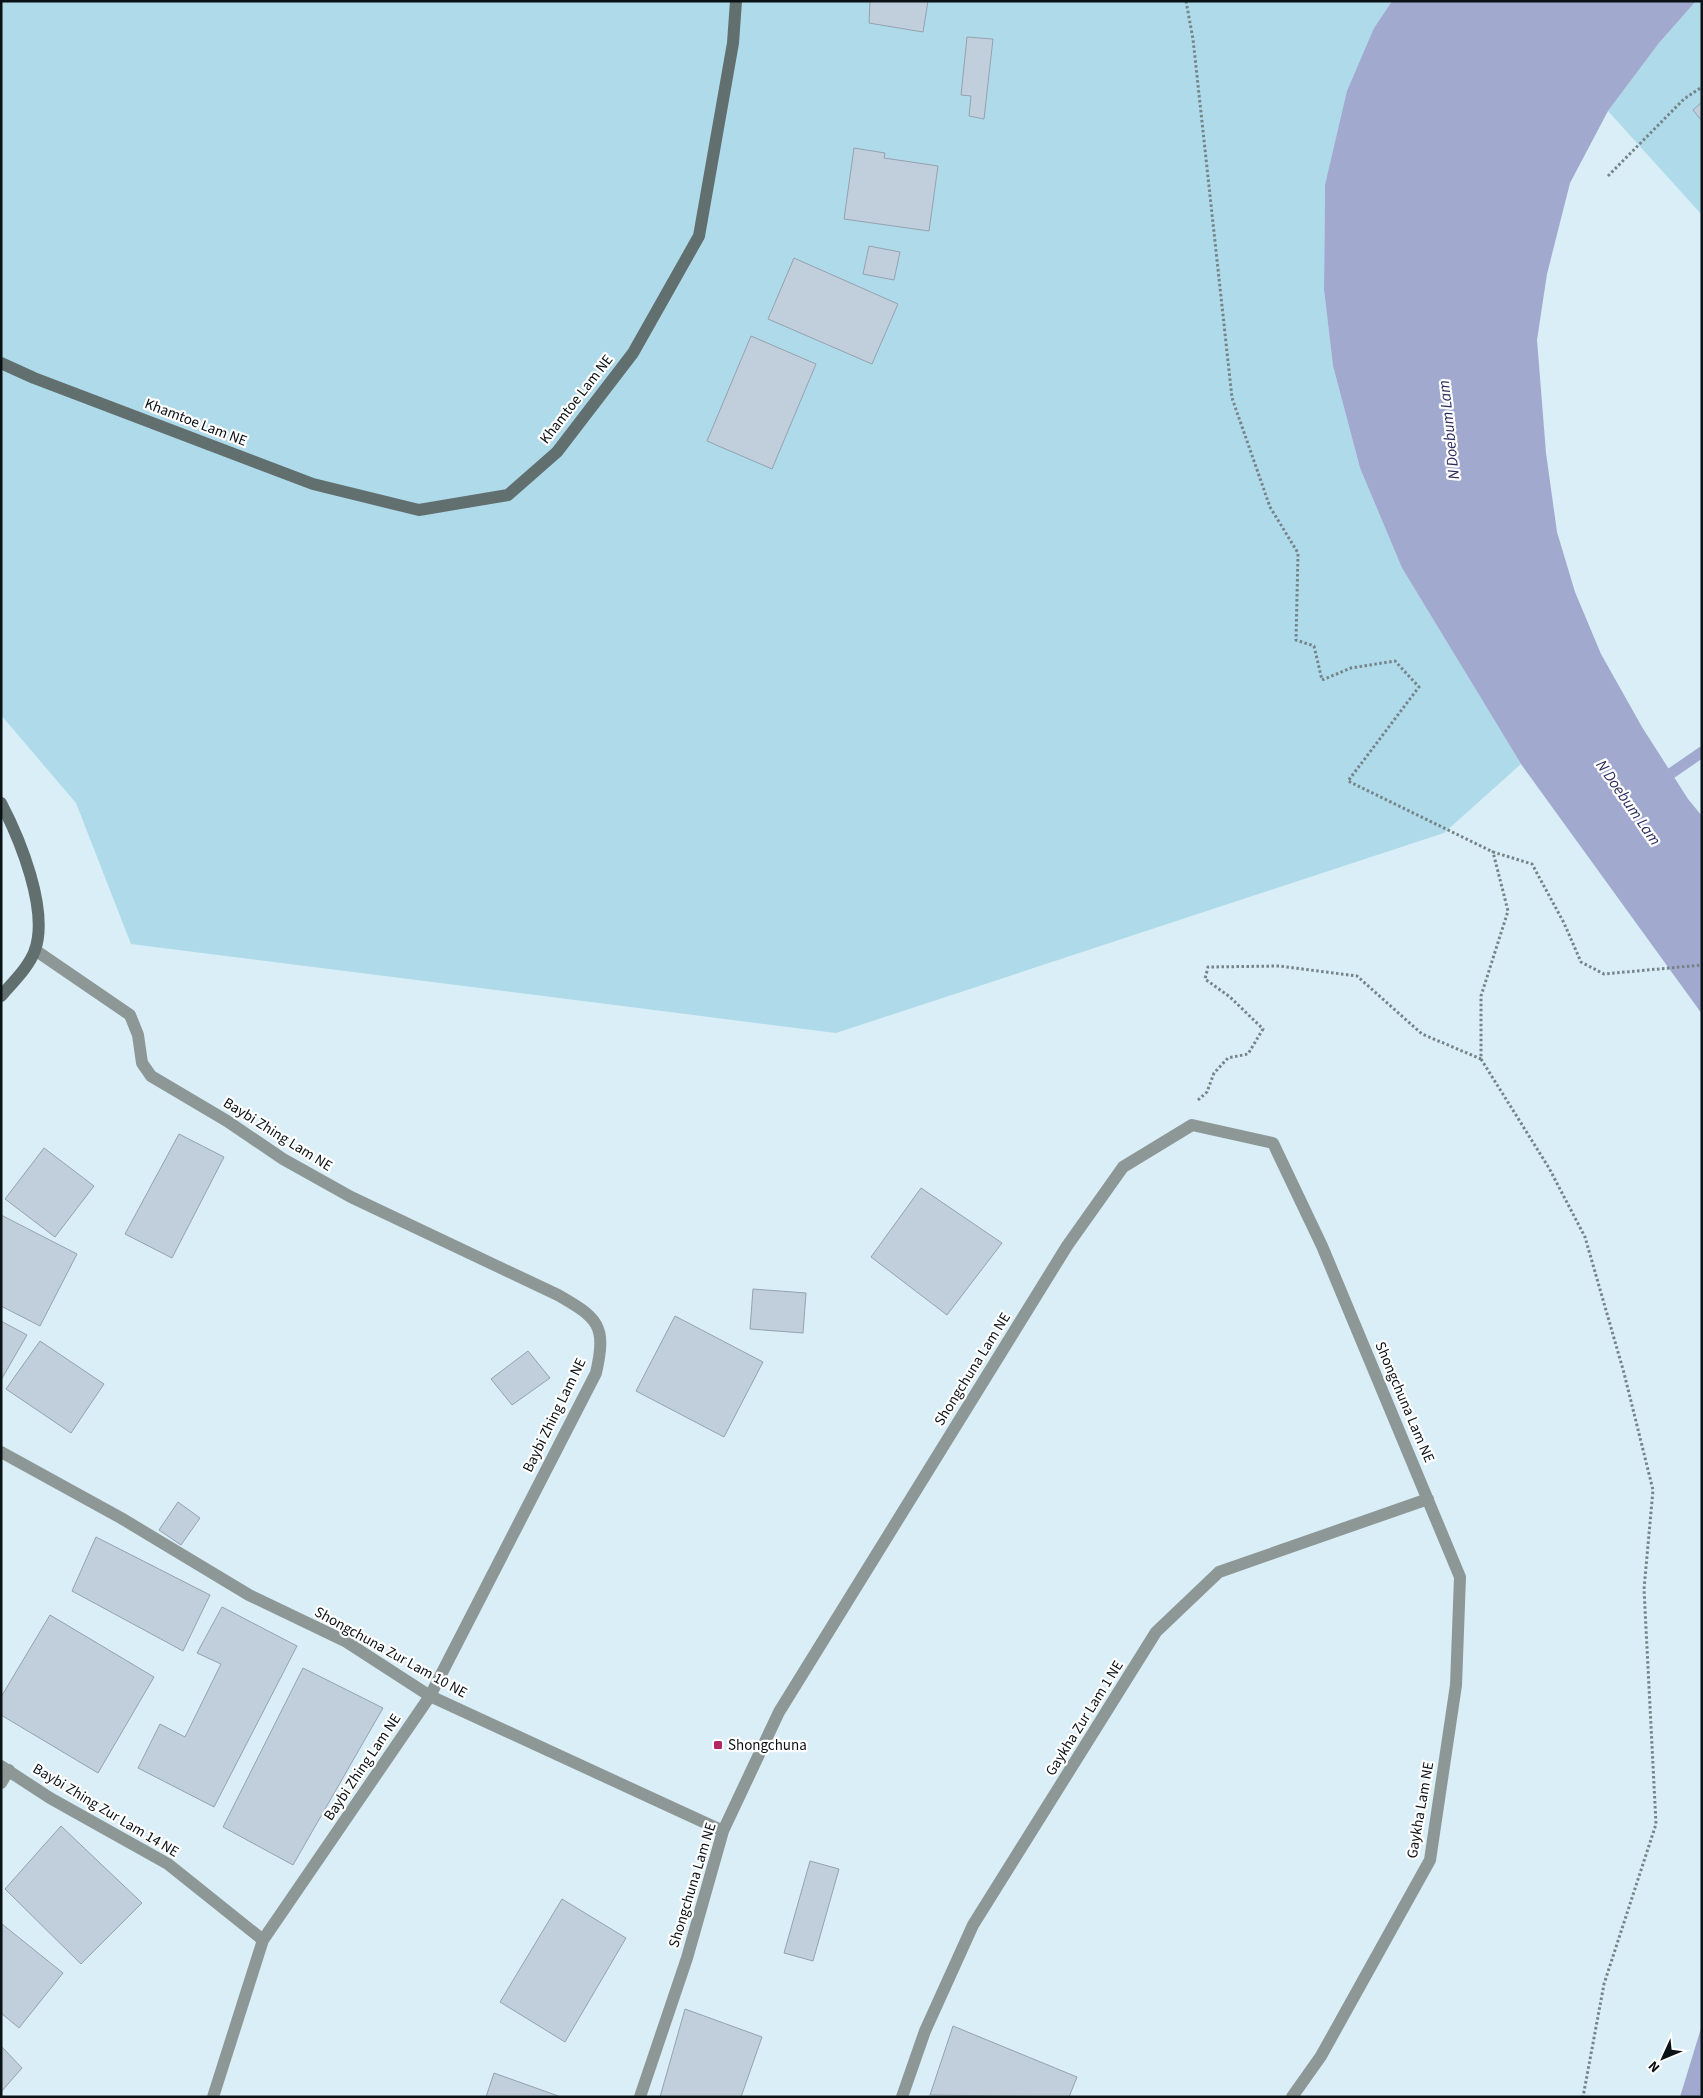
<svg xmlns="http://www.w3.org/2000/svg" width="1703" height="2098" viewBox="0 0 1703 2098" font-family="'Source Sans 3',sans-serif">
<rect width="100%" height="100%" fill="#d9eef6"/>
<!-- green -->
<path fill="#afdaea" d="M1 1H1392L1374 28 1325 185 1324 290 1333 366 1360 468 1402 568 1521 764 1444 833 836 1033 131 944 76 803 1 715Z
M1696 1H1702V215L1608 111 1659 43Z"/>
<!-- water -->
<path fill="#a2a9cf" d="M1392 1H1696L1659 43 1608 111 1570 183 1547 274 1537 340 1546 453 1557 532 1575 592 1601 654 1642 727 1688 799 1702 816V1014L1521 764 1402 568 1360 468 1333 366 1324 290 1325 185 1347 91 1374 28Z
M1702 2025V2097H1680Z"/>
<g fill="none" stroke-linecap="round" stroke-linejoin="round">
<!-- stream -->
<path stroke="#a2a9cf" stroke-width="11" d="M1660 781 1702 752"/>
</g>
<!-- building -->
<path fill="#c1cedc" stroke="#95a2b0" d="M870 1H928L923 32 869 23Z
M967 37 993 39 984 119 969 116 971 96 961 95Z
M1702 102V121L1693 110Z
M854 148 885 153 884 158 938 166 929 231 844 219Z
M869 246 900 252 894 280 863 274Z
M794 258 898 304 872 364 768 319Z
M751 336 816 364 772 469 707 441Z
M179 1134 224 1157 172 1258 125 1234Z
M44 1148 94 1186 55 1237 5 1199Z
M921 1188 1002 1243 947 1315 871 1257Z
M1 1215 77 1254 40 1326 1 1306Z
M753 1289 806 1293 803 1333 750 1329Z
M675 1316 763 1362 724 1437 636 1391Z
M1 1321 27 1335 1 1380Z
M40 1341 104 1384 71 1433 6 1389Z
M528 1351 550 1378 512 1405 491 1379Z
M178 1502 200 1518 181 1545 159 1530Z
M96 1537 210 1595 183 1651 72 1591Z
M222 1607 297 1646 214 1807 138 1768 160 1724 185 1737 221 1664 197 1653Z
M50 1615 154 1677 98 1773 1 1715V1697Z
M303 1668 383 1708 293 1865 223 1827Z
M61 1826 142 1903 81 1964 5 1889Z
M810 1861 839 1869 813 1961 784 1953Z
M562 1899 626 1938 565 2042 500 2002Z
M2 1924 63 1973 19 2028 1 2013Z
M685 2009 762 2037 741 2097H660Z
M953 2026 1077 2077 1069 2097 930 2095Z
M1 2046 22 2068 1 2092Z
M494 2073 561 2097H486Z"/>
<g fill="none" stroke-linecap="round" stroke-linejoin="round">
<!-- path -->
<path stroke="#76848a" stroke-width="3" stroke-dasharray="2.5 2.5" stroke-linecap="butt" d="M1186 1 1193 39 1232 398 1270 507 1298 553 1296 640 1314 646 1322 680 1351 668 1395 661 1419 687 1348 781 1493 852
M1608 176 1684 99 1702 87
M1481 1059 1549 1168 1585 1237 1624 1373 1653 1490 1644 1589 1656 1824 1604 1984 1583 2097
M1198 1100 1207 1092 1214 1073 1228 1058 1248 1054 1263 1029 1230 997 1205 979 1208 967 1279 966 1357 976 1422 1034 1481 1059V996L1508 911 1493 852 1532 864 1564 923 1581 962 1604 974 1702 965"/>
<!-- street -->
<path stroke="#8d9796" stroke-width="12" d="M35 950 130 1015 138 1035 142 1063 151 1076 227 1121 283 1159 351 1197 558 1295C598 1318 607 1325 596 1373L430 1696 263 1940 213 2097
M1 1452 121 1518 249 1595 345 1641 430 1696 723 1831
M1 1766 50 1798 168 1864 263 1940
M1 1783 9 1770
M640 2097 687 1958 723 1831 779 1712 1067 1246 1123 1167 1192 1125 1273 1143 1322 1246 1460 1577 1456 1685 1430 1860 1321 2056 1292 2097
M902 2097 925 2031 973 1925 1156 1632 1219 1572 1428 1499"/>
<!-- secondary -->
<path stroke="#616f6f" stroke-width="12" d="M1 363 34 378 313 484 419 510 508 495 557 452 633 353 699 236 733 43 736 1
M1 803C20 839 49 910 35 950 29 967 13 982 1 996"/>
</g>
<!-- markers -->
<rect fill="#b22662" stroke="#fff" stroke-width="2" x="713" y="1740" width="10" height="10" rx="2.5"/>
<g text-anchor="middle" stroke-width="4.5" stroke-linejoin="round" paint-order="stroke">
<!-- street labels -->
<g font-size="15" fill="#0b1215" stroke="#fff">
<text transform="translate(576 399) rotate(-52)" y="5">Khamtoe Lam NE</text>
<text transform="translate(196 422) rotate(21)" y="5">Khamtoe Lam NE</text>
<text transform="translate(278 1134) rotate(32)" y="5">Baybi Zhing Lam NE</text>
<text transform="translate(972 1369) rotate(-58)" y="5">Shongchuna Lam NE</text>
<text transform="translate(1405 1402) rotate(67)" y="5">Shongchuna Lam NE</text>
<text transform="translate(554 1415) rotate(-64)" y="5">Baybi Zhing Lam NE</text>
<text transform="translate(391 1652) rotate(29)" y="5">Shongchuna Zur Lam 10 NE</text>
<text transform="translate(1084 1718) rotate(-58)" y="5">Gaykha Zur Lam 1 NE</text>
<text transform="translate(362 1767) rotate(-56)" y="5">Baybi Zhing Lam NE</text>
<text transform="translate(106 1810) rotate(31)" y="5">Baybi Zhing Zur Lam 14 NE</text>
<text transform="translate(1420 1810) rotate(-80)" y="5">Gaykha Lam NE</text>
<text transform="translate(692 1885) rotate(-73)" y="5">Shongchuna Lam NE</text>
</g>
<!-- poi labels -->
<g font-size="15" fill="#0b1215" stroke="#fff" text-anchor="start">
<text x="728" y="1750">Shongchuna</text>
</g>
<!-- water labels -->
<g font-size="16" font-style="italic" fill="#292c5d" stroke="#fff">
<text transform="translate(1448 430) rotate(-96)" y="6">N Doebum Lam</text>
<text transform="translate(1629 802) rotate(55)" y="6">N Doebum Lam</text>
</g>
</g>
<!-- border -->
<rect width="1703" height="2098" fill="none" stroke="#0b1215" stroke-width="5"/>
<!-- north arrow -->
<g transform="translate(1663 2058) rotate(226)" stroke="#ffffff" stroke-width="4" paint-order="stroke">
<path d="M0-4L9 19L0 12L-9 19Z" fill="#0b1215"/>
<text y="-8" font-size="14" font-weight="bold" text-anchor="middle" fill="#0b1215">N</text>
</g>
</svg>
